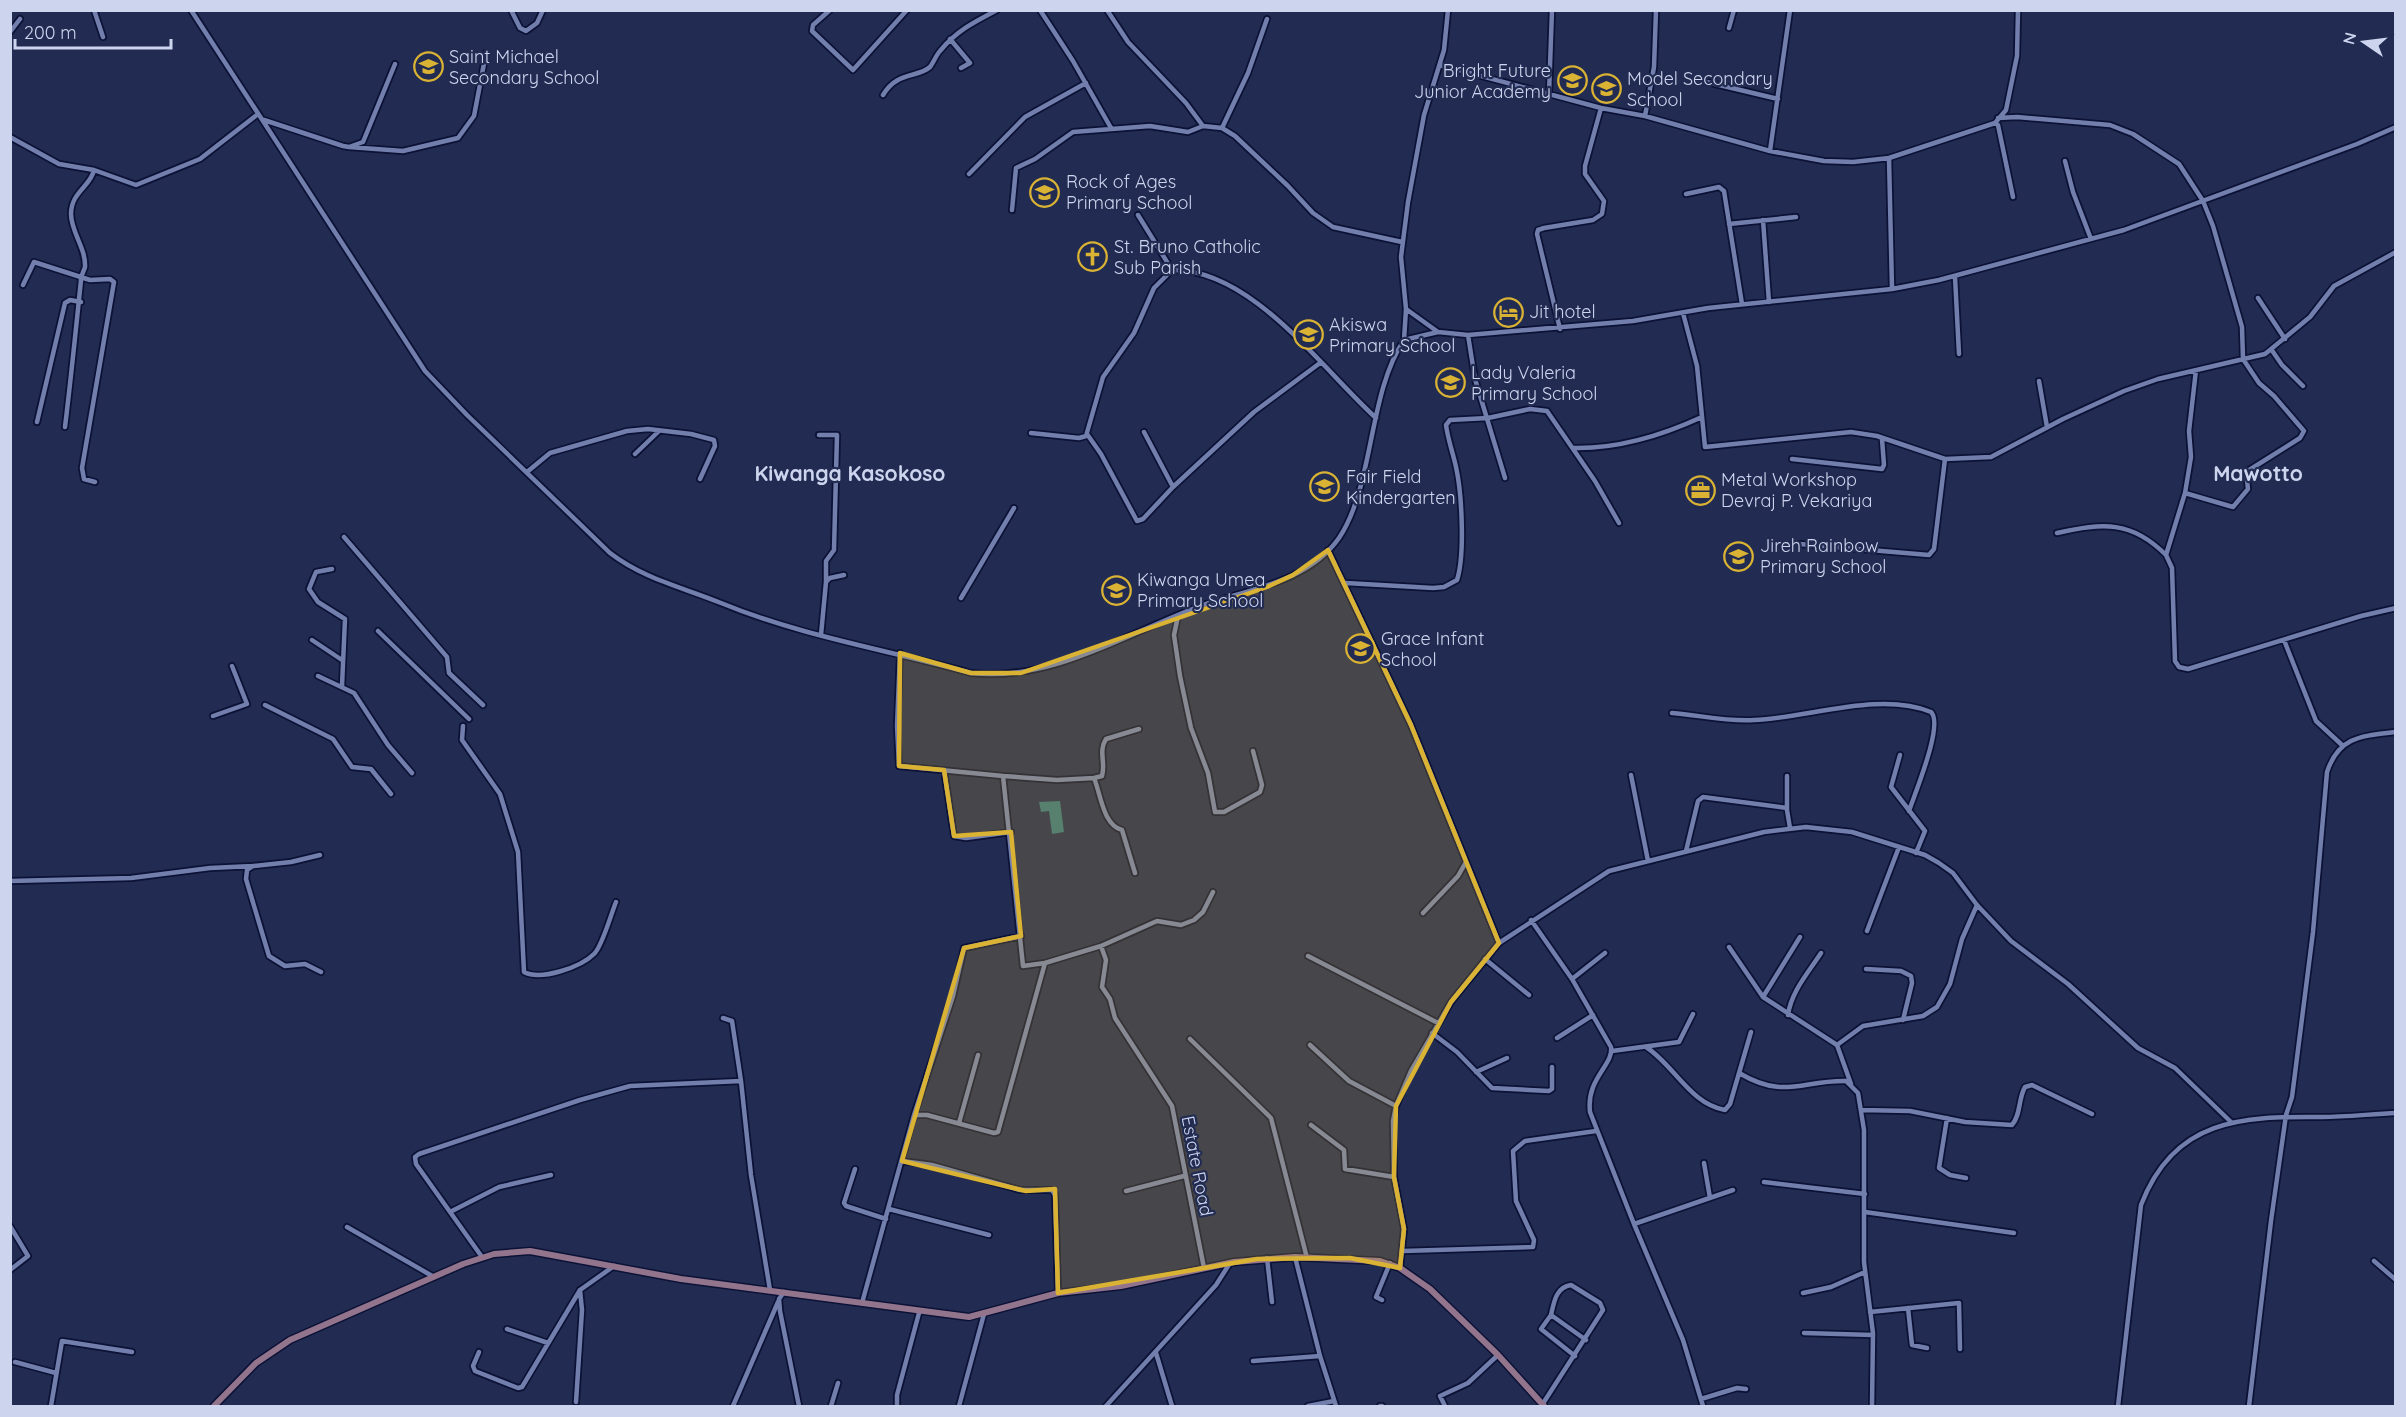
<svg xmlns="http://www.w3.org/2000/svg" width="2406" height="1417" viewBox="0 0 2406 1417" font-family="Quicksand,sans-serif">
<rect width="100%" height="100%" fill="#222c52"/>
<!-- water -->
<path fill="#36737e" d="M1060 801 1064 832 1052 834 1049 811 1041 812 1039 802Z"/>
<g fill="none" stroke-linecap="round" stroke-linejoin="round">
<defs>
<path id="street" d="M94 10 103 37
M191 10 425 371 467 415 610 553C644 579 682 587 721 603 801 636 888 650 971 673 1054 682 1128 632 1203 605 1250 589 1308 582 1339 538 1374 486 1368 393 1404 340L1438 332 1468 335 1633 321 1708 308 1892 289 1939 280 2124 230 2357 144 2396 127
M511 10 520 28 526 31 537 23 543 10
M830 10 813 25 812 31 853 70 907 10
M1040 10 1073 61 1111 128
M1107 10 1128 42 1186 103 1203 126 1222 128 1235 136 1288 186 1313 213 1333 227 1402 242
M1729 28 1734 10
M10 32 20 19
M950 39 970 63 961 68
M1440 65 1601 108 1645 116 1770 151 1824 161 1853 162 1889 158
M1694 79 1778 99
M1549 94 1552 10
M883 95C897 71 918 78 930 67 934 62 936 55 940 51 956 31 974 22 997 10
M1645 116 1654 67 1656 10
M1998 118 2017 117 2110 125 2133 134 2179 164 2203 201 2213 226 2242 327 2243 359 2259 383 2274 396 2304 431 2300 438 2246 472 2248 489 2233 507 2185 493
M264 120 343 146 349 147 363 142 395 64
M1995 123 1998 125 2013 197
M1222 128 1248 73 1267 19
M10 137 59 164 94 170 136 185 200 159 258 114
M349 147 403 151 458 138 474 116 486 53
M1770 151 1790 10
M2065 161 2073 192 2091 239
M969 174 1025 117 1086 83
M1686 194 1719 187 1724 191 1742 304
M1012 210 1016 168 1035 159 1073 132 1150 126 1188 132 1203 126
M1138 215 1172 270
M1763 220 1769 302
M1729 224 1796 217
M1955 277 1959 354
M23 285 34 262 90 280 110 279 114 282 82 468 84 479 95 482
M1892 289 1889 158 1995 123 2006 110 2017 56 2018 10
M2258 298 2285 339
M1406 309 1438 332
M1683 313 1697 366 1705 447 1851 432 1877 436 1945 459 1991 457 2063 419 2124 391 2158 379 2265 354 2310 317 2334 286 2396 252
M1560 329 1537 234 1538 230 1544 228 1593 220 1602 214 1604 201 1585 174V166L1601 108
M1468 335 1475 379 1505 478
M1404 340 1406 309 1401 257 1408 202 1424 115 1444 50 1448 10
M2271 349 2282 365 2303 386
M2039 381 2047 427
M37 422 65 303 70 300 81 302
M65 427C71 378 76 329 81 280 81 275 84 271 85 267 86 248 71 232 71 214 71 192 91 186 94 170
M1144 432 1173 487 1254 412 1320 363
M1031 433 1079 438 1086 436 1103 377 1134 333 1154 288 1172 270C1252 269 1321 368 1376 418
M1087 434 1101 454 1137 521 1143 519 1173 487
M819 435H837L834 550 826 561V582
M1573 448C1616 449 1663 435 1702 417
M635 454 659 431
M1792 459 1882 469 1884 465 1882 439
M527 472 550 453 627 431 648 429 691 434 714 440 715 446 700 479
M2057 533C2103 523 2131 520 2166 555L2185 493 2191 457 2189 431 2196 370
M344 537 447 657 449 673 483 705
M1799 544 1929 555 1934 549 1945 459
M1328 550 1411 725 1499 943
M2166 555 2172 568 2175 661 2179 667 2188 669 2361 616 2396 608
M332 569 316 572 309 589 318 602 345 619 342 686
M1346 583 1433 588 1444 587 1457 580C1465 555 1462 494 1456 467 1453 453 1448 440 1446 425L1450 420 1488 418 1530 409 1547 411 1595 481 1619 523
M961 598 1014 508
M1178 616 1174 635 1180 676 1191 728 1208 773 1215 812H1224L1260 792 1262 785 1253 751
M378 631 469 719
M821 635 826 582 830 578 844 575
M312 640 342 660
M2284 640 2316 721 2342 745
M900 653 897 726 899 766 1003 776 1023 966 1045 963 998 1132 994 1133 927 1115H914
M318 676 354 693 388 745 412 773
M265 705 333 739 352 767 371 769 391 794
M1672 713C1699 715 1727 722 1754 720 1808 718 1879 691 1931 712 1944 724 1915 793 1909 811
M213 716 247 704 232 666
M463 726 462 740 500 794 518 852 524 972C541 981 581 967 594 954 602 947 611 914 616 902
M1900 755 1891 787 1925 831 1916 853
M944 770 954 836 966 838 1011 832
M1631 775 1648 861
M1003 776 1057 780 1094 778C1101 795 1103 825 1122 830L1135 873
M1787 776V810L1790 828
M1094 778 1102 776C1106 763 1098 751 1106 739L1139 729
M1686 851 1698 801 1703 797 1787 808
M320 855 291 862 253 866 247 870 246 879 269 956 285 966 305 964 321 972
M10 881 131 878 210 868 253 866
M1423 913 1458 876 1466 862
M1531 920 1572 979 1611 1047C1614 1065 1586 1078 1590 1112L1634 1224 1733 1190
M1867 931 1899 847
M1101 946 1106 960 1102 987 1110 999 1115 1018 1172 1106 1204 1268
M1729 947 1763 997 1837 1045 1863 1026 1923 1016 1937 1007 1950 984 1962 939 1977 905
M1308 956 1438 1023
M1485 959 1529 995
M1045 963 1101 946 1157 921 1181 925 1194 920 1203 912 1213 892
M1866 969 1901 971 1911 976 1912 983 1903 1020
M1572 979 1605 953
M1763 997 1800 937
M1788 1015C1791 992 1808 973 1821 953
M723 1018 732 1021 741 1081 751 1175 770 1290
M1432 1033 1457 1052 1492 1088 1549 1091 1552 1089V1067
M1557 1038 1593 1015
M1190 1039 1271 1118 1307 1258
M1310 1045 1349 1081 1396 1106
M1837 1045 1851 1084
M1646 1047C1674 1065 1690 1104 1725 1110L1730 1104 1751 1032
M1612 1051 1679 1042 1693 1014
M1476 1072 1507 1058
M1739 1073C1785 1100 1801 1080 1846 1081L1858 1093 1864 1130V1262L1873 1333 1872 1406
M1861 1110 1910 1111 1965 1122 2012 1125C2021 1115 2018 1099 2025 1087L2032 1085 2092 1114
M1947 1118 1939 1168 1950 1175 1966 1178
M959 1123 978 1055
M1311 1125 1344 1150 1345 1169 1394 1177
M902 1161 932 1165 1020 1190H1052L1055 1195 1058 1293
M1704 1163 1710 1198
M855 1169 844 1203 846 1206 886 1219
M1764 1182 1865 1194
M1126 1191 1184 1176
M889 1209 989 1235
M450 1212 499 1187 551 1175
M1865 1212 2014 1233
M1634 1224 1683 1340 1703 1406
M10 1226 28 1256 10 1270
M347 1227 434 1277
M1403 1251 1533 1247 1534 1240 1516 1201 1513 1151 1525 1141 1596 1131
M482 1257 416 1164 415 1157 419 1154 580 1100 630 1086 741 1081
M1295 1257 1320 1356 1336 1406
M1267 1258 1272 1302
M2374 1261 2396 1280
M1400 1268 1404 1229 1394 1177 1393 1121 1396 1106 1411 1071 1451 1002 1499 943 1609 871 1764 832 1806 827 1852 832 1925 855 1939 863 1953 873 1977 905 2011 941 2068 984 2138 1048 2175 1068 2231 1122
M784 1292 779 1299 780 1311 799 1406
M1803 1293 1831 1287 1865 1272
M1382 1300 1376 1297 1390 1263
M862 1303 914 1115 953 996 964 948 1021 936
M1908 1308 1912 1345 1927 1348
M1870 1312 1959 1303 1960 1349
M507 1329 548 1343
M1804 1333 1873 1335
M479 1352 473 1366 475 1371 518 1388 522 1387 580 1290 614 1266
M1156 1353 1172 1406
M1575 1356 1541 1329 1551 1315 1586 1340
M1253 1361 1320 1356
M15 1362 56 1373
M1701 1399 1737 1388 1746 1389
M576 1402 582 1310 580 1290
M1542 1405 1603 1310 1600 1303 1571 1285C1556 1287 1554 1302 1551 1315
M51 1406 62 1341 132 1352
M733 1406 778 1302
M831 1406 838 1383
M897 1406V1395L919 1313
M959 1406 984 1314
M1106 1406 1216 1285 1230 1263
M1308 1406 1334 1401
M1380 1406H1382
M1445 1406 1440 1396 1468 1383 1498 1355
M2118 1406 2141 1205C2174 1119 2241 1116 2322 1117 2346 1117 2371 1114 2396 1113
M2249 1406 2271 1221 2286 1115 2292 1097 2313 932 2327 772C2339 736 2362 736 2396 732"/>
<path id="secondary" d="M214 1406 256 1363 290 1340 463 1264 494 1254 530 1251 681 1279 969 1317 1058 1293 1121 1286 1234 1262 1295 1257 1380 1261 1400 1268 1430 1289 1498 1355 1544 1406"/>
</defs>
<!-- street casing -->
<use href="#street" stroke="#0c1236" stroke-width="8"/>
<!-- secondary casing -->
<use href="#secondary" stroke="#0c1236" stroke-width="9"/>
<!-- street -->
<use href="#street" stroke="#727fac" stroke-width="4.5"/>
<!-- secondary -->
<use href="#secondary" stroke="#93748d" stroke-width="6"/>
</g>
<!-- marked area -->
<path fill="#dab334" fill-opacity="0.2" stroke="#dab334" stroke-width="4.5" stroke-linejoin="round" d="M1328 550 1411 725 1499 943 1451 1002 1396 1106 1394 1177 1404 1229 1400 1268 1350 1258 1257 1259 1058 1293 1055 1189 1026 1191 902 1161 964 948 1021 936 1011 832 954 836 944 770 899 766 900 653 971 673H1021L1267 587 1293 575Z"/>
<!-- icons -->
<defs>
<symbol id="school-ring" viewBox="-11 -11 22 22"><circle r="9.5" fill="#222c52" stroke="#dab334" stroke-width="1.5"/><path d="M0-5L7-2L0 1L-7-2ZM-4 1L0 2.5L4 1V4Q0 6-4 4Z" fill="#dab334"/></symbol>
<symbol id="church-ring" viewBox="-11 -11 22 22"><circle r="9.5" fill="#222c52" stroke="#dab334" stroke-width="1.5"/><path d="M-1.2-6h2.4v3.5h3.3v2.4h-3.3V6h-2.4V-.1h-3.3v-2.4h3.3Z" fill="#dab334"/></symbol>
<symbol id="hotel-ring" viewBox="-11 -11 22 22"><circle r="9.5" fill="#222c52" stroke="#dab334" stroke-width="1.5"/><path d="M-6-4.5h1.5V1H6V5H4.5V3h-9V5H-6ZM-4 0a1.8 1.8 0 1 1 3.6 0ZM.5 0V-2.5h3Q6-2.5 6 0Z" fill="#dab334"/></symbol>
<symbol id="office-ring" viewBox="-11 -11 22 22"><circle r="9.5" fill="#222c52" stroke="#dab334" stroke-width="1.5"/><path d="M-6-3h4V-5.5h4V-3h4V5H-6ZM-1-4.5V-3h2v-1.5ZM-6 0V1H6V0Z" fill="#dab334"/></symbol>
</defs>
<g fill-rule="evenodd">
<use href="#school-ring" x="412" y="50" width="33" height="33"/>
<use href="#school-ring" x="1556" y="64" width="33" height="33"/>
<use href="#school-ring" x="1590" y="72" width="33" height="33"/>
<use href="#school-ring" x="1028" y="176" width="33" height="33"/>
<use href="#church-ring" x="1076" y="240" width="33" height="33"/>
<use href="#hotel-ring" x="1492" y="296" width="33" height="33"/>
<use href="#school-ring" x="1292" y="318" width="33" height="33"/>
<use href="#school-ring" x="1434" y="366" width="33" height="33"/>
<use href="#school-ring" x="1308" y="470" width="33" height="33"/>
<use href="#office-ring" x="1684" y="474" width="33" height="33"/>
<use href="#school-ring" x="1722" y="540" width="33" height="33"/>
<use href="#school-ring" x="1100" y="574" width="33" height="33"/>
<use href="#school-ring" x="1344" y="632" width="33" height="33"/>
</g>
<g text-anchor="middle" stroke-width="4.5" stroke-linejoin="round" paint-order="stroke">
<!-- poi labels -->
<g font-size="18" fill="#cdd5ee" stroke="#222c52" text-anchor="start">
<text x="449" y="63">Saint Michael<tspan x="449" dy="21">Secondary School</tspan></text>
<text x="1551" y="77" text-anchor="end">Bright Future<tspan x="1551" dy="21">Junior Academy</tspan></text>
<text x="1627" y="85">Model Secondary<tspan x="1627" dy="21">School</tspan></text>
<text x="1066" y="188">Rock of Ages<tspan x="1066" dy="21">Primary School</tspan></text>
<text x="1114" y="253">St. Bruno Catholic<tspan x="1114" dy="21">Sub Parish</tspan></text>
<text x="1529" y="318">Jit hotel</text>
<text x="1329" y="331">Akiswa<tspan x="1329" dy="21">Primary School</tspan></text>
<text x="1471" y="379">Lady Valeria<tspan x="1471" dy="21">Primary School</tspan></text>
<text x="1346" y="483">Fair Field<tspan x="1346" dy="21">Kindergarten</tspan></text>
<text x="1721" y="486">Metal Workshop<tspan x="1721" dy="21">Devraj P. Vekariya</tspan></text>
<text x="1760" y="552">Jireh Rainbow<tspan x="1760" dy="21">Primary School</tspan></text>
<text x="1137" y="586">Kiwanga Umea<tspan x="1137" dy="21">Primary School</tspan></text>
<text x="1381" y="645">Grace Infant<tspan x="1381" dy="21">School</tspan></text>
</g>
<!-- street labels -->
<g font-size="18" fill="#cdd5ee" stroke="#222c52">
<text transform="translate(1197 1166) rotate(79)" y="6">Estate Road</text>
</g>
<!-- quarter labels -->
<g font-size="21" font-weight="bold" fill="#cdd5ee" stroke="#222c52">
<text x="850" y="481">Kiwanga Kasokoso</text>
<text x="2258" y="481">Mawotto</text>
</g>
</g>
<!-- border -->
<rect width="2406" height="1417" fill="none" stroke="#cdd5ee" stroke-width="24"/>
<!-- north arrow -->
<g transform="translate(2364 42) rotate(284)" stroke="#222c52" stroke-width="4.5" paint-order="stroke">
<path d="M0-4.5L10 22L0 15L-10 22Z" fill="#cdd5ee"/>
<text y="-9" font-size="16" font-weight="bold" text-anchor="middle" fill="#cdd5ee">N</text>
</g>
<!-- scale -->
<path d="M15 39v9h156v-9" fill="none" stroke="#cdd5ee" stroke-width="3"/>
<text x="24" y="39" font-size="18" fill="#cdd5ee" stroke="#222c52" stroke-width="4.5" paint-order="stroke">200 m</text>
</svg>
